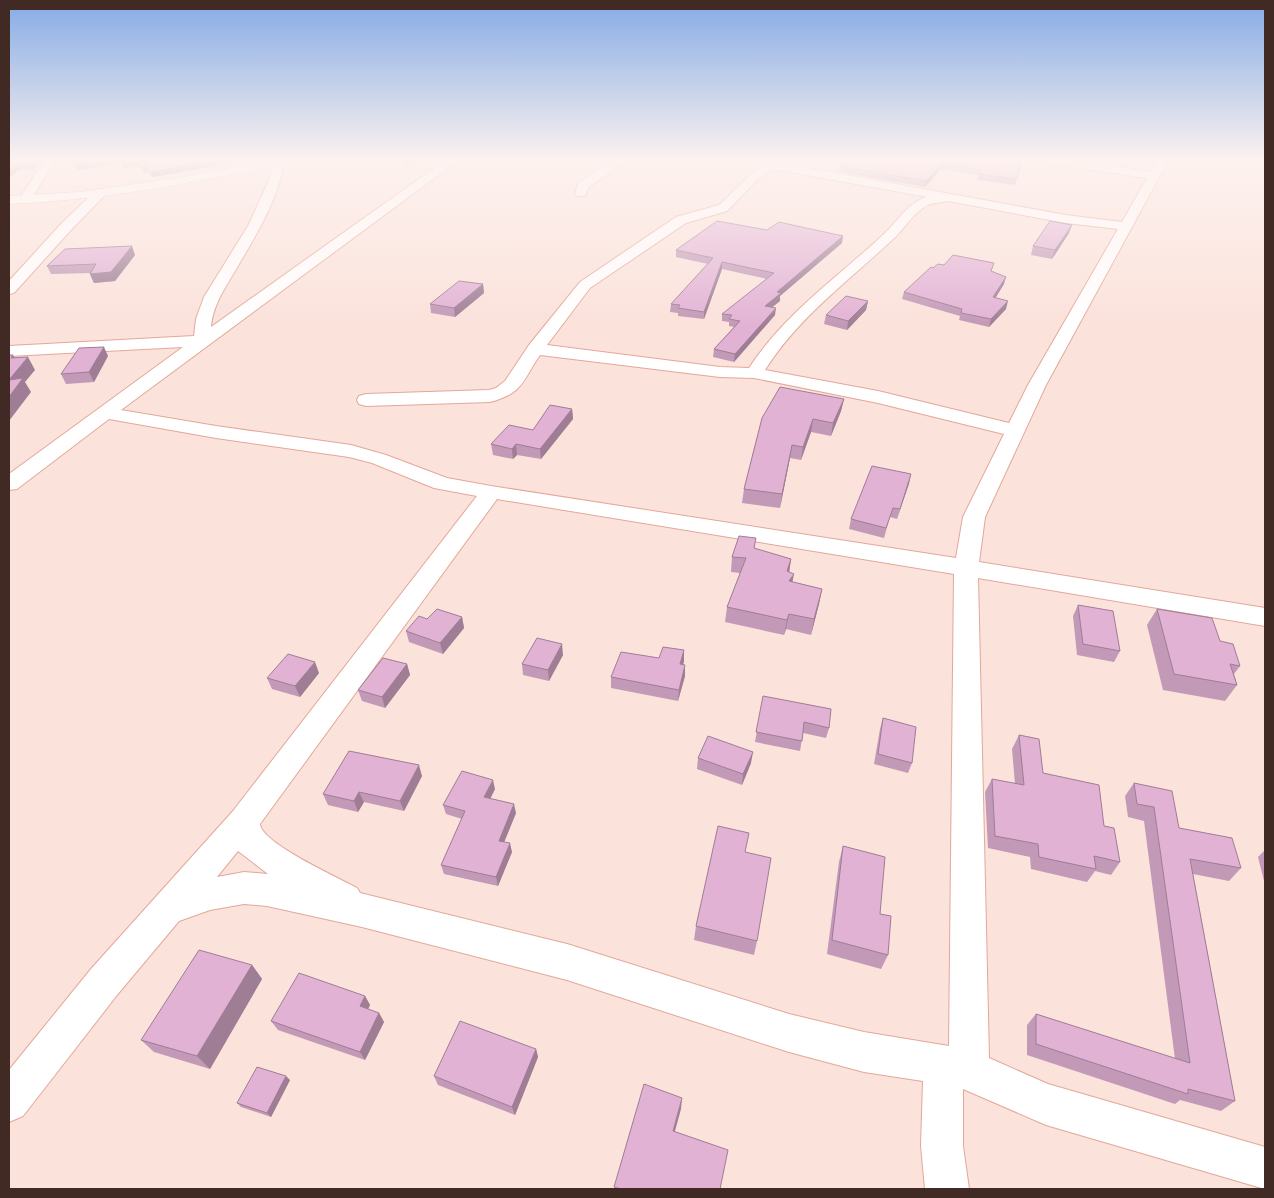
<svg xmlns="http://www.w3.org/2000/svg" width="1274" height="1198" viewBox="0 0 1274 1198" font-family="'Alegreya Sans',sans-serif">
<rect width="100%" height="100%" fill="#fbe2db"/>
<g fill="none" stroke-linecap="round" stroke-linejoin="round">
<defs>
<path id="street" d="M46 159H57L29 202H21L19 199Z
M447 159H460L121 410 216 426 351 445 386 455 447 478 491 486 956 558 963 517 1004 434 878 403 754 378 720 377 540 355C522 381 524 393 490 402L366 406 359 404 357 400 359 396 366 394 489 390 496 388 505 381 529 345 580 282 676 217 719 205 750 175 772 159H785L781 163 1066 215 1122 222 1147 178 1040 162 1035 159H1065L1151 172 1158 159H1169L1046 385 985 517 979 562 1265 608V626L978 578 989 1058 1048 1084 1265 1147V1189L1046 1125 963 1089V1146L969 1189H925L921 1146 923 1081 864 1072 789 1052 567 980 362 927 267 906 244 904 210 910 179 921 117 995 23 1116 9 1122V1070L91 969 233 811 477 496 434 488 372 463 349 457 216 438 109 419 17 489 9 490V474L183 347 9 356V346L194 336 196 319 204 297 248 226 269 180 274 160H282L284 162C278 199 258 232 239 264 228 284 213 303 211 327ZM773 169 927 197C908 202 898 221 884 234 837 278 785 313 749 368L720 367 547 345 590 288 686 223 727 211 758 179ZM948 201 1066 223 1118 229 1028 385 1009 423 878 391 765 370C798 318 847 282 891 241 903 231 912 214 926 206 933 202 941 203 948 201ZM497 499 954 574 949 1046 864 1032 789 1014 567 944 360 893 357 888C339 878 261 843 260 824ZM238 851 268 874 244 872 217 877Z
M616 159H629L589 187 585 196H577L575 193 579 182Z
M100 189 106 193 104 196 70 231 14 293 9 294V281L60 225 96 190Z"/>
<path id="secondary" d="M270 159H295L289 163C196 182 104 200 9 204V196L80 192 184 177Z"/>
</defs>
<!-- street casing -->
<use href="#street" stroke="#e3a898" stroke-width="2"/>
<!-- secondary casing -->
<use href="#secondary" stroke="#e3a898" stroke-width="1"/>
<!-- street -->
<use href="#street" fill="#fff" fill-rule="evenodd"/>
<!-- secondary -->
<use href="#secondary" fill="#fff" fill-rule="evenodd"/>
</g>
<!-- wall -->
<path fill="#c299b7" d="M9 159H43L33 170H20Z
M68 159H239L213 166 160 176 152 177 148 172 144 173 142 166 124 168 122 162 78 170Z
M1022 159 1015 185 977 180 978 175 941 169 925 187 839 172 840 166Z
M1069 233 1052 259 1031 255 1033 246Z
M842 243 780 296V301L772 307 775 315 734 362 713 357 714 349 734 327 729 326V322L722 321V314L767 279 722 269 704 319 678 316V313L670 312 671 304 708 264 676 257V250Z
M135 255 115 281 94 283 90 274 91 273 51 274 47 266Z
M944 265 991 271 1004 284 995 298 1006 309 989 327 959 320 960 316 902 299 904 292 933 268Z
M483 284 484 293 455 317 431 313 430 304Z
M868 301 866 310 847 330 824 324 826 315Z
M108 356 94 382 66 384 61 374Z
M844 399 841 411 831 436 811 432 801 460 790 458 780 508 742 503 744 489 762 418Z
M572 409 573 419 541 459 517 455 513 459 493 455 491 444 533 430Z
M911 474 897 519 890 517 884 538 849 529 851 519Z
M755 549 791 559 789 572 792 582 822 589 819 604 811 635 786 629 784 635 725 622 727 607 740 573 731 572 732 557Z
M1078 605 1120 651 1114 662 1077 655 1073 616Z
M1157 609 1220 641 1240 666 1234 674 1237 685 1225 701 1163 690 1147 625Z
M462 617 464 628 443 654 409 642 406 631 427 619Z
M563 655 549 681 523 675 522 664Z
M659 658 684 661 683 665 685 676 678 701 611 688V677Z
M407 664 410 675 385 708 362 701 358 690Z
M319 673 300 697 272 689 267 678Z
M763 696 829 728 826 738 803 733 800 751 755 742Z
M883 718 912 763 908 773 874 764 880 729Z
M1019 735 1043 773 1104 826 1120 862 1111 875 1095 871 1087 882 1031 869 1030 857 988 848 985 792 992 779 1015 784 1012 749Z
M698 758 751 763 742 785 697 769Z
M422 776 404 811 364 802 358 812 328 805 323 794Z
M1134 783 1179 828 1241 868 1229 881 1193 874 1235 1101 1221 1111 1180 1100 1175 1104 1027 1055V1025L1036 1014 1175 1059 1144 821 1128 817 1125 796Z
M495 789 490 799 516 813 504 842 512 852 498 886 444 874 441 865 462 819 446 814 443 805Z
M843 846 880 914 888 955 881 969 827 954 839 862Z
M1265 850V885L1258 857Z
M696 926 757 941 754 955 694 940Z
M252 965 262 979 210 1069 154 1052 141 1040Z
M365 996 370 1005 368 1009 379 1013 384 1022 365 1060 278 1030 271 1021Z
M536 1049 538 1057 515 1115 438 1085 434 1076Z
M290 1080 271 1117 241 1107 237 1103Z"/>
<!-- shaded-wall -->
<path fill="#9e7d95" d="M35 159H43L33 170 30 164Z
M103 159H121L122 162 78 170 76 164Z
M215 159H239L213 166 160 176 152 177 150 171Z
M404 159H416L405 166Z
M140 161 142 166 124 168 122 162Z
M942 164 941 169 925 187 926 181Z
M17 165 20 170 9 177V170Z
M146 166 148 172 144 173 142 167Z
M1072 225 1069 233 1052 259 1055 250Z
M843 236 842 243 780 296V301L765 313V306L777 292Z
M132 246 135 255 115 281 94 283 90 274Z
M722 262V269L704 319V312Z
M1006 277 1004 284 991 305 993 297Z
M483 284 484 293 455 317 454 308Z
M868 301 866 310 847 330 848 321Z
M1008 301 1006 309 989 327 991 319Z
M776 308 775 315 734 362 735 354Z
M104 347 108 356 94 382 89 372Z
M13 355 20 367 28 357 35 370 25 382 31 392 9 421V380L11 358Z
M844 399 841 411 831 436 833 423Z
M572 409 573 419 541 459 540 449Z
M813 419 811 432 801 460 803 447Z
M516 444 517 455 513 459 512 449Z
M792 445 790 458 780 508 782 494Z
M911 474 909 484 897 519 900 509Z
M791 559 789 574 787 571Z
M794 574 791 589 789 581Z
M822 589 819 604 811 635 814 619Z
M789 614 786 629 784 635 787 620Z
M462 617 464 628 443 654 440 643Z
M562 644 563 655 549 681 548 670Z
M684 650V661L680 675V664Z
M315 662 319 673 300 697 295 686Z
M407 664 410 675 385 708 382 697Z
M685 665V676L678 701 679 690Z
M753 752 751 763 742 785 743 774Z
M419 765 422 776 404 811 400 801Z
M493 780 495 789 486 807 484 797Z
M359 792 364 802 358 812 354 801Z
M514 804 516 813 501 850 499 841Z
M510 843 512 852 498 886 496 877Z
M252 965 262 979 210 1069 197 1056Z
M365 996 370 1005 365 1015 360 1006Z
M379 1013 384 1022 365 1060 360 1052Z
M536 1049 538 1057 515 1115 512 1107Z
M286 1076 290 1080 271 1117 267 1113Z
M682 1098 681 1109 672 1142 673 1131Z"/>
<!-- building -->
<path fill="#e2b2d5" stroke="#9e7d95" d="M9 159H35L30 164 17 165 9 170Z
M71 159H103L76 164Z
M121 159H215L158 171H150L146 166 142 167 140 161 122 162Z
M853 159H1022L1017 179 978 174 981 170 942 164 926 181 840 166Z
M717 221 767 230 779 222 843 236 777 292 781 293 765 306 776 308 735 354 714 349 740 321 729 319 732 315 722 314 774 273 722 262 704 312 678 308 680 305 671 304 713 258 676 250Z
M1050 221 1072 225 1055 250 1033 246Z
M132 246 111 272 90 274 96 264 47 266 65 249Z
M953 255 994 263 991 271 1006 277 993 297 1008 301 991 319 961 313 962 309 904 292 931 267 933 268 938 264 944 265Z
M459 281 483 284 454 308 430 304Z
M846 296 868 301 848 321 826 315Z
M104 347 89 372 61 374 79 348Z
M9 355H13L11 358 28 357 9 380Z
M23 378 9 397V380Z
M780 387 844 399 833 423 813 419 803 447 792 445 782 494 744 489 762 418Z
M550 405 572 409 540 449 516 444 512 449 491 444 509 425 533 430Z
M872 466 911 474 900 509 893 508 886 528 851 519Z
M739 536 756 538 754 548 791 559 787 571 794 574 789 581 822 589 814 619 789 614 787 620 727 607 746 558 732 557Z
M1078 605 1113 611 1120 651 1083 644Z
M437 609 462 617 440 643 406 631 419 616 427 619Z
M1157 609 1212 618 1220 641 1233 644 1240 666 1230 664 1237 685 1174 674Z
M537 638 562 644 548 670 522 664Z
M663 647 684 650 680 664 685 665 679 690 611 677 621 652 659 658Z
M288 654 315 662 295 686 267 678Z
M383 658 407 664 382 697 358 690Z
M763 696 831 709 829 728 804 722 802 741 756 732Z
M883 718 916 727 912 763 878 754Z
M1019 735 1039 739 1043 773 1099 785 1104 826 1114 828 1120 862 1094 856 1096 869 1039 857 1038 844 995 836 992 779 1024 785Z
M708 736 753 752 743 774 698 758Z
M349 751 419 765 400 801 359 792 354 801 323 794Z
M462 771 493 780 484 797 514 804 499 841 510 843 496 877 441 865 465 811 443 805Z
M1134 783 1172 791 1179 828 1232 838 1241 868 1190 859 1235 1101 1188 1089V1094L1036 1044V1014L1190 1063 1154 807 1137 804Z
M718 826 749 833 745 852 771 858 757 941 696 926Z
M843 846 885 857 880 914 891 916 888 955 832 940Z
M199 950 252 965 197 1056 141 1040Z
M299 973 365 996 360 1006 379 1013 360 1052 271 1021Z
M460 1021 536 1049 512 1107 434 1076Z
M257 1067 286 1076 267 1113 237 1103Z
M644 1084 682 1098 673 1131 728 1150 720 1189H621L614 1187Z"/>
<!-- sky -->
<linearGradient id="sky" x2="0" y2="1"><stop stop-color="#85abe5"/><stop offset="0.49" stop-color="#fdf2ef"/><stop offset="1" stop-color="#fdf2ef" stop-opacity="0"/></linearGradient>
<rect width="1274" height="327" fill="url(#sky)"/>
<!-- border -->
<rect width="1274" height="1198" fill="none" stroke="#412a24" stroke-width="20"/>
</svg>
